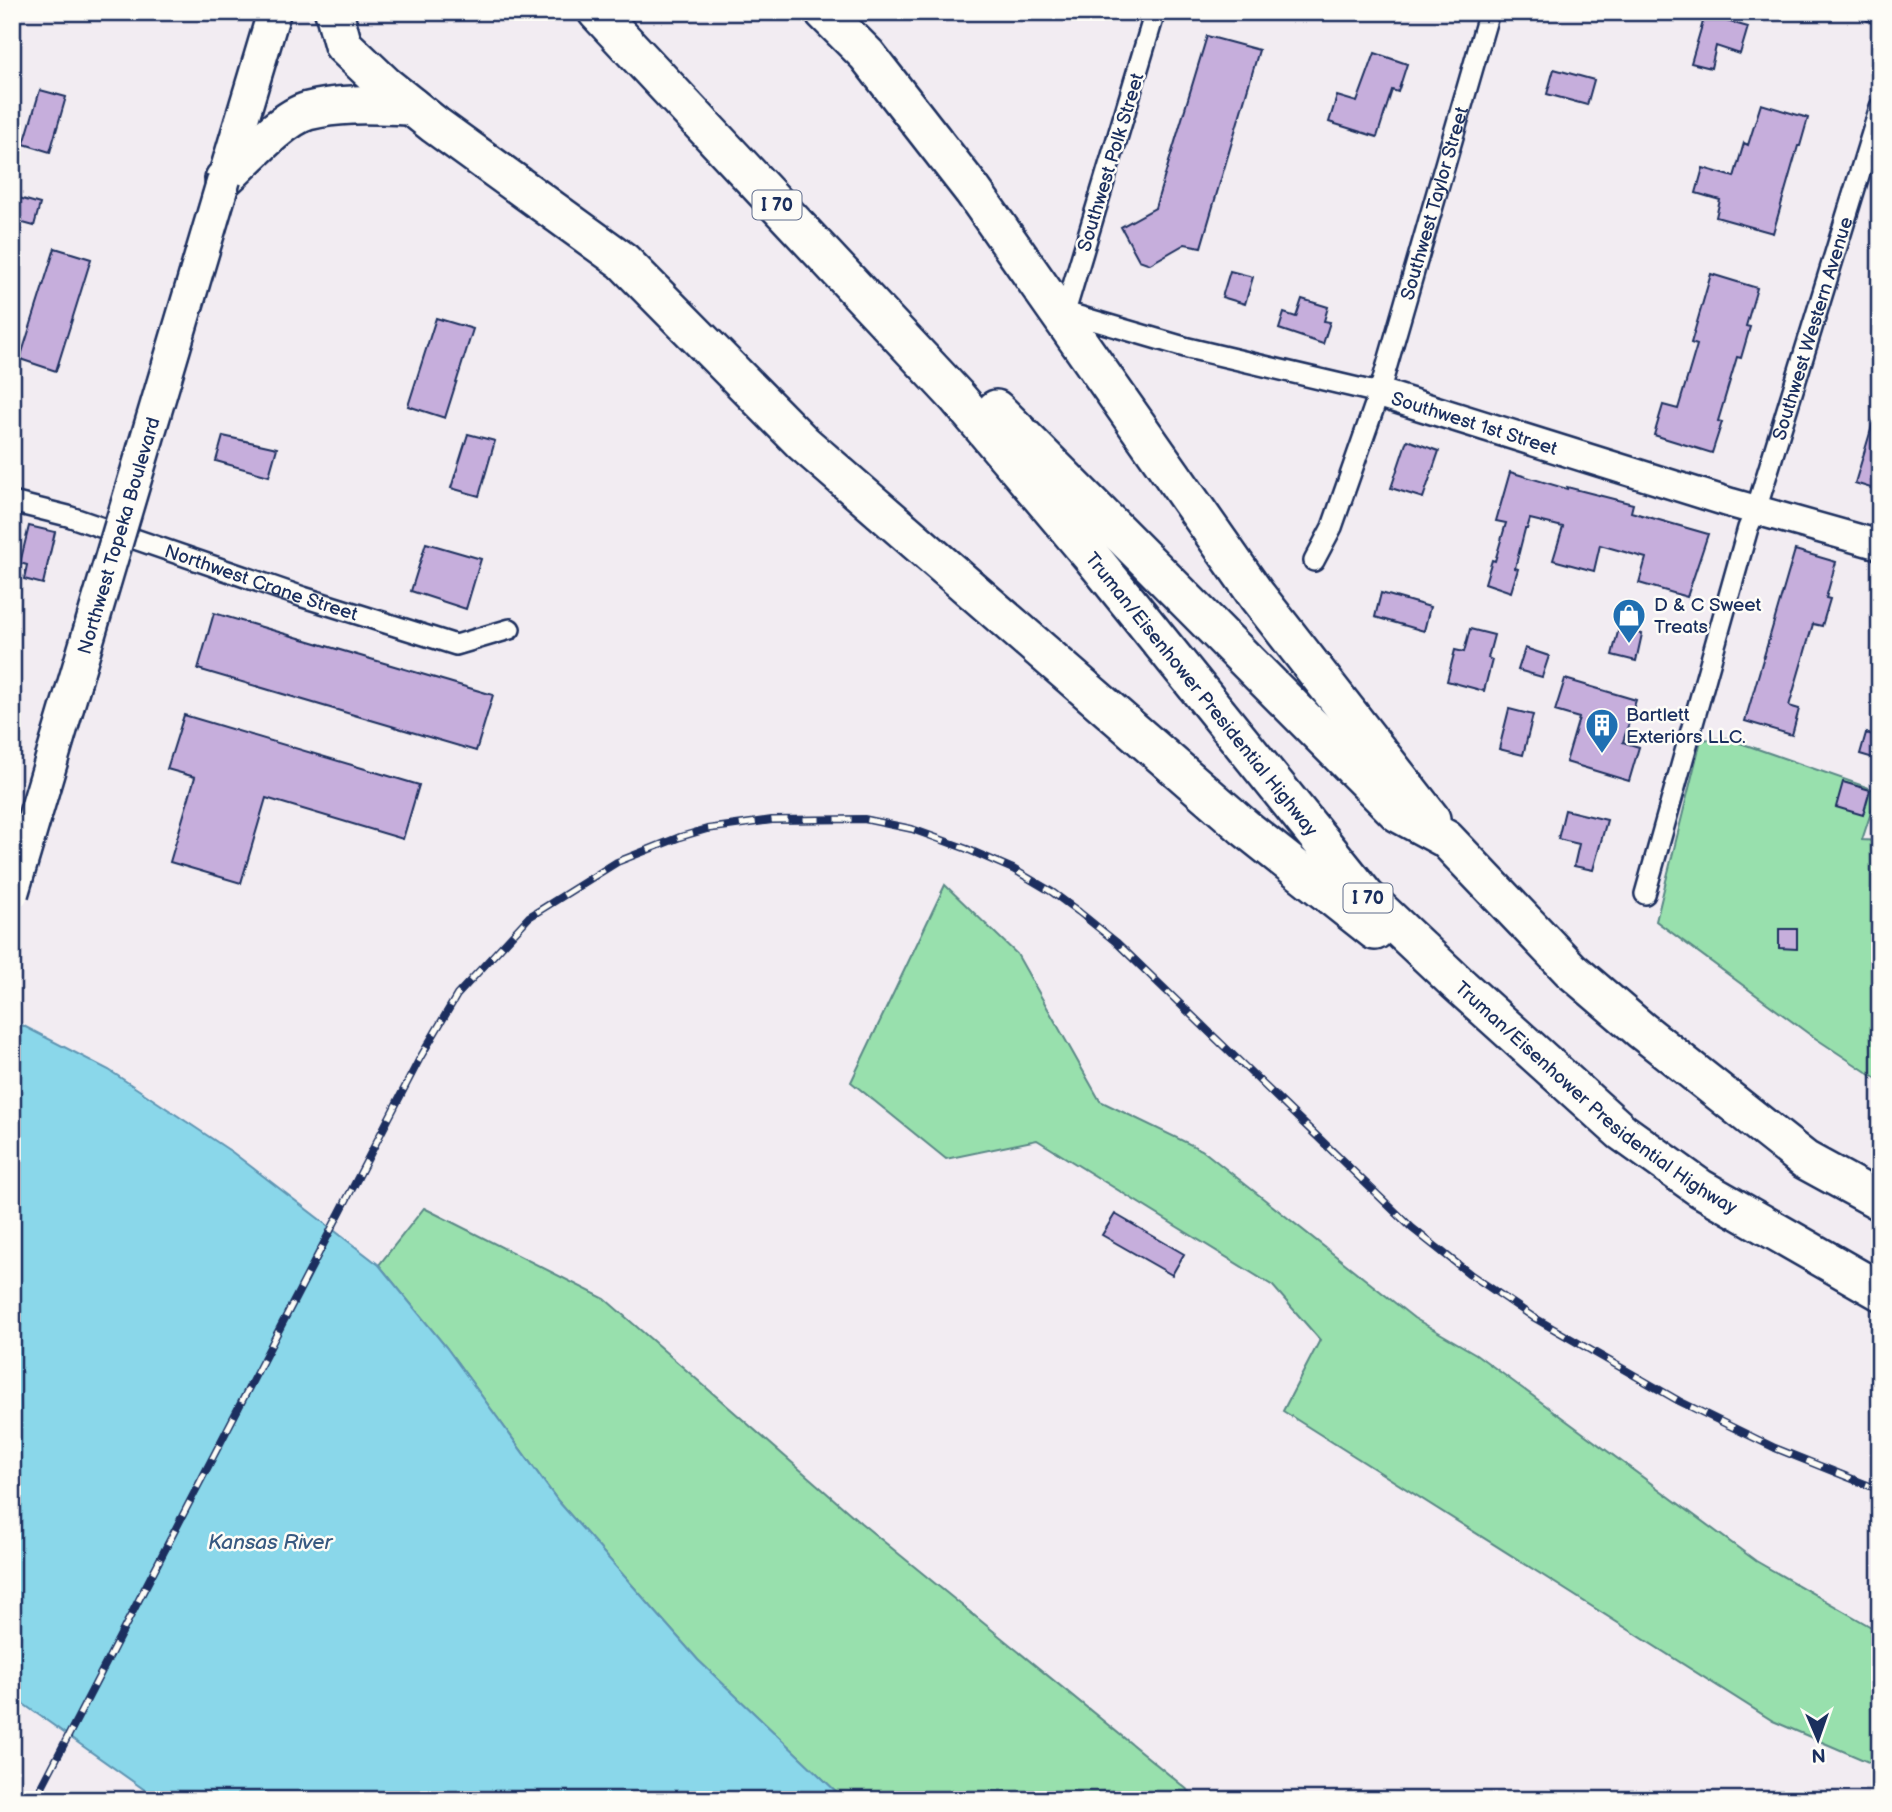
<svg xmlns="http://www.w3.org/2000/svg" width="1892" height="1812" viewBox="0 0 1892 1812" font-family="'Balsamiq Sans',sans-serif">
<rect width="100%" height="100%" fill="#f2ecf2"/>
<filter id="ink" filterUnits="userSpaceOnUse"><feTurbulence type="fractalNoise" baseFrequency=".0143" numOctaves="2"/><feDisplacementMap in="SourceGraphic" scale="14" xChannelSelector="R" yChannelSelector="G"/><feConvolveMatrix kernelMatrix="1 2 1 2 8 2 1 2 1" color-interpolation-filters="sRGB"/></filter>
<g filter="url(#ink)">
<!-- green -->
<path fill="#98e0ad" stroke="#5a8886" stroke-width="2" d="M1726 738 1878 791 1862 840 1880 841V1081L1809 1034 1656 921 1701 740Z
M945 885 1017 954 1100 1101 1202 1150 1414 1318 1476 1354 1756 1561 1880 1632V1767L1773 1721 1283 1411 1320 1340 1273 1286 1037 1140 946 1159 851 1082Z
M424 1208 605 1299 861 1523 1200 1800H845L698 1660 558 1501 446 1347 379 1265Z"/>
<!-- water -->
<path fill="#8ad7ea" stroke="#5e94b2" stroke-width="2" d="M12 1020 109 1070 232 1152 379 1265 446 1347 558 1501 698 1660 845 1800H159L12 1696Z"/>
<!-- building -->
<path fill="#c6aedc" stroke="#1b2f5e" stroke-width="2" d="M1705 15 1748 27 1740 54 1716 46 1711 68 1691 63Z
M1207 36 1259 50 1201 247 1185 244 1150 264 1139 260 1121 227 1155 208Z
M1375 53 1407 64 1398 92 1392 90 1377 137 1329 122 1337 96 1357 102Z
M1554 69 1594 80 1587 105 1547 94Z
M40 90 66 97 50 152 24 144Z
M1761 104 1808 118 1800 146H1798L1773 233 1716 217 1720 200 1696 193 1703 168 1734 177 1744 143 1748 145Z
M12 196 40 204 34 226 12 220Z
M55 248 91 259 56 371 20 359Z
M1230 271 1253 277 1245 304 1222 297Z
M1711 274 1757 288 1746 326 1750 327 1741 358 1737 357 1718 421 1722 422 1712 453 1654 435 1663 405 1678 409 1697 345 1691 343Z
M1302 299 1328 307 1324 321 1330 322 1323 344 1279 329 1284 313 1296 317Z
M436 318 473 329 445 418 408 406Z
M1876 413 1880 414V491L1855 483Z
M468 434 495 441 479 496 451 488Z
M223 436 277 448 269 476 216 461Z
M1407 440 1439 451 1423 498 1391 488Z
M1510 472 1567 489V487L1633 504 1631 512 1708 534 1687 597 1639 583 1646 558 1600 545 1594 571 1553 560 1563 527 1530 519 1527 529H1525L1515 568 1518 569 1511 592 1485 583 1492 560 1495 561 1506 523 1496 521Z
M29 526 55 532 43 584 24 579 27 565 20 563Z
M426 543 481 559 466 609 411 591Z
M1795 550 1836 562 1826 598 1830 599 1822 626 1813 624 1789 706 1799 709 1792 735 1745 721Z
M1381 593 1430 607 1424 631 1375 617Z
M214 613 493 695 476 751 198 669Z
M1619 628 1642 634 1636 661 1612 655Z
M1470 629 1494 635 1488 658 1492 660 1484 691 1447 681 1455 650 1464 652Z
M1525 648 1549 656 1542 677 1518 670Z
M1565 679 1636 700 1623 742 1639 747 1629 781 1566 762 1579 718 1555 711Z
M1509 709 1533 715 1523 755 1499 749Z
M184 715 419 785 403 839 266 798 241 883 170 862 195 777 167 769Z
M1866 733 1880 737V760L1860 754Z
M1843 782 1870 790 1863 815 1836 807Z
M1565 810 1607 820 1593 870 1574 866 1579 844 1558 839Z
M1779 929H1797V949L1779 948Z
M1115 1214 1184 1254 1172 1275 1102 1235Z"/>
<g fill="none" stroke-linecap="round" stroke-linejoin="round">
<defs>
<g id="street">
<path d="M1155 12 1065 312 1188 348 1379 393"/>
<path d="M1874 12 1880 14"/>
<path id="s1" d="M12 502 68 516 303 597 456 645 510 629"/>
<path id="s2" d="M1314 561 1332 527 1379 393 1489 12"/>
<path id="s3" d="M1645 894 1748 528 1756 510 1880 107"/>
</g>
<g id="secondary">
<path id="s4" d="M1379 393 1731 503 1880 545"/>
</g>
<path id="primary" d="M224 179 274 12"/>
<g id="highway">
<path d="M334 12 343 45 385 85 435 125 623 261 803 443 1244 827 1375 931"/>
<path id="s5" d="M597 12 957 397 1092 557 1366 897 1457 983 1622 1132 1700 1188 1880 1291"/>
<path d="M824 12 867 55 973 191 1257 596 1431 819"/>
<path d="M224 179C245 160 282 118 308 111 341 102 378 105 411 106"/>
<path d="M996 409 1398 813 1446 839 1571 970 1641 1030 1805 1160 1880 1201"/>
</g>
</defs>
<!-- street casing -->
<use href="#street" stroke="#1b2f5e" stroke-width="24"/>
<!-- secondary casing -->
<use href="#secondary" stroke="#1b2f5e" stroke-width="33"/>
<!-- primary casing -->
<use href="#primary" stroke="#1b2f5e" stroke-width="37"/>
<!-- highway casing -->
<use href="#highway" stroke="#1b2f5e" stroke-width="42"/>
<!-- street -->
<use href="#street" stroke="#fdfcf7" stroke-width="19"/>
<!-- secondary -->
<use href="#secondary" stroke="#fdfcf7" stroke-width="28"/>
<!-- primary -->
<use href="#primary" stroke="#fdfcf7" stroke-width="32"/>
<!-- highway -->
<use href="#highway" stroke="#fdfcf7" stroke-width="37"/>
<defs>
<path id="rail" d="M35 1800 420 1058 457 995 529 917 617 862 680 837 707 829 772 820 864 819 912 829 967 849 1013 869 1052 892 1079 912 1116 942 1412 1228 1470 1274 1533 1317 1679 1401 1775 1448 1880 1490"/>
</defs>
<!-- rail casing -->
<use href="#rail" stroke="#1b2f5e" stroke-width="8"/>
<!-- rail -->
<use href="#rail" stroke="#fdfcf7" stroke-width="5" stroke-dasharray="16" stroke-linecap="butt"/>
<defs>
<g id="primary-bridge">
<path id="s6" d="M12 893 224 179"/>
</g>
</defs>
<!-- primary-bridge casing -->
<use href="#primary-bridge" stroke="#1b2f5e" stroke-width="37" stroke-linecap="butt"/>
<!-- primary-bridge -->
<use href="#primary-bridge" stroke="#fdfcf7" stroke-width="32"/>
</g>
</g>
<!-- icons -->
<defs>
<symbol id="shop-pin" viewBox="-11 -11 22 30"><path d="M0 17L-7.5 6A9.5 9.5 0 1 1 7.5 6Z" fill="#1f6fb2" stroke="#fdfcf7"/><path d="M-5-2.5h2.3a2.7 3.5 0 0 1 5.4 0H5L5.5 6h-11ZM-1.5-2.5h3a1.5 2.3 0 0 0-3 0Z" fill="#fff"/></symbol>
<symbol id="building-pin" viewBox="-11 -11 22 30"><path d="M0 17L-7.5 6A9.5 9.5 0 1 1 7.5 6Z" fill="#1f6fb2" stroke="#fdfcf7"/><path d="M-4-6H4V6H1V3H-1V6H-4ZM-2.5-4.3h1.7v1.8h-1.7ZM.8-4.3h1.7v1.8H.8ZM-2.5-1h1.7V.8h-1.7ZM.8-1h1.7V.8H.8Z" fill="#fff"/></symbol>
</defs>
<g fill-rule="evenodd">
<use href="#shop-pin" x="1610" y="596" width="38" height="52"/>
<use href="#building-pin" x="1583" y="706" width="38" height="52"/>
</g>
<g text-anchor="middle" stroke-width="5" stroke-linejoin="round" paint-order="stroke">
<!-- shield labels -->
<g fill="#fdfcf7" stroke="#5f6c8c" stroke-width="2">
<rect x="752.5" y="190.5" width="49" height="29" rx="5"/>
<rect x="1343.5" y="883.5" width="49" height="29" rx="5"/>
</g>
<g font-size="18" font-weight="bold" fill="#1b2f5e">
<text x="777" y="211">I 70</text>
<text x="1368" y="904">I 70</text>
</g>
<!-- street labels -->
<g font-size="19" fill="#1b2f5e" stroke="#fdfcf7">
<text transform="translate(1110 162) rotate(-73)" y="7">Southwest Polk Street</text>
<text dy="7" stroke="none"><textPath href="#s2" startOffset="378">Southwest Taylor Street</textPath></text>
<text dy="7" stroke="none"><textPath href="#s3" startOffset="590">Southwest Western Avenue</textPath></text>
<text dy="7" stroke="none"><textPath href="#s4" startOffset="100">Southwest 1st Street</textPath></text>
<text dy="7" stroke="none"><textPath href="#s6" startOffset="373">Northwest Topeka Boulevard</textPath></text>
<text dy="7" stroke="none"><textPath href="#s1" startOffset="262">Northwest Crane Street</textPath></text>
<text dy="7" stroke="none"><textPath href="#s5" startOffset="912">Truman/Eisenhower Presidential Highway</textPath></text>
<text dy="7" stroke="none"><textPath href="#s5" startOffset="1479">Truman/Eisenhower Presidential Highway</textPath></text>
</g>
<!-- poi labels -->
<g font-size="19" fill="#1b2f5e" stroke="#fdfcf7" text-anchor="start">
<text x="1654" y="611">D &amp; C Sweet<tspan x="1654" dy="22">Treats</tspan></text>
<text x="1626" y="721">Bartlett<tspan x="1626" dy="22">Exteriors LLC.</tspan></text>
</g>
<!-- water labels -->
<g font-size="21" font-style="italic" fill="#375981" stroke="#fdfcf7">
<text x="270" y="1549">Kansas River</text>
</g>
</g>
<!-- margin -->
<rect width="1892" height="1812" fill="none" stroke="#fdfcf7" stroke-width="42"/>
<rect x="21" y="21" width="1850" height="1770" fill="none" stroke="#1b2f5e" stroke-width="2.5" filter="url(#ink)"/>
<!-- north arrow -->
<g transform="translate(1818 1739) rotate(178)" stroke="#fdfcf7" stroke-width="5" paint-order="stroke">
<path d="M0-5L12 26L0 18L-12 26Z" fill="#1b2f5e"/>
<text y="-10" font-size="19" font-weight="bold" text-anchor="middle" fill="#1b2f5e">N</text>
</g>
</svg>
